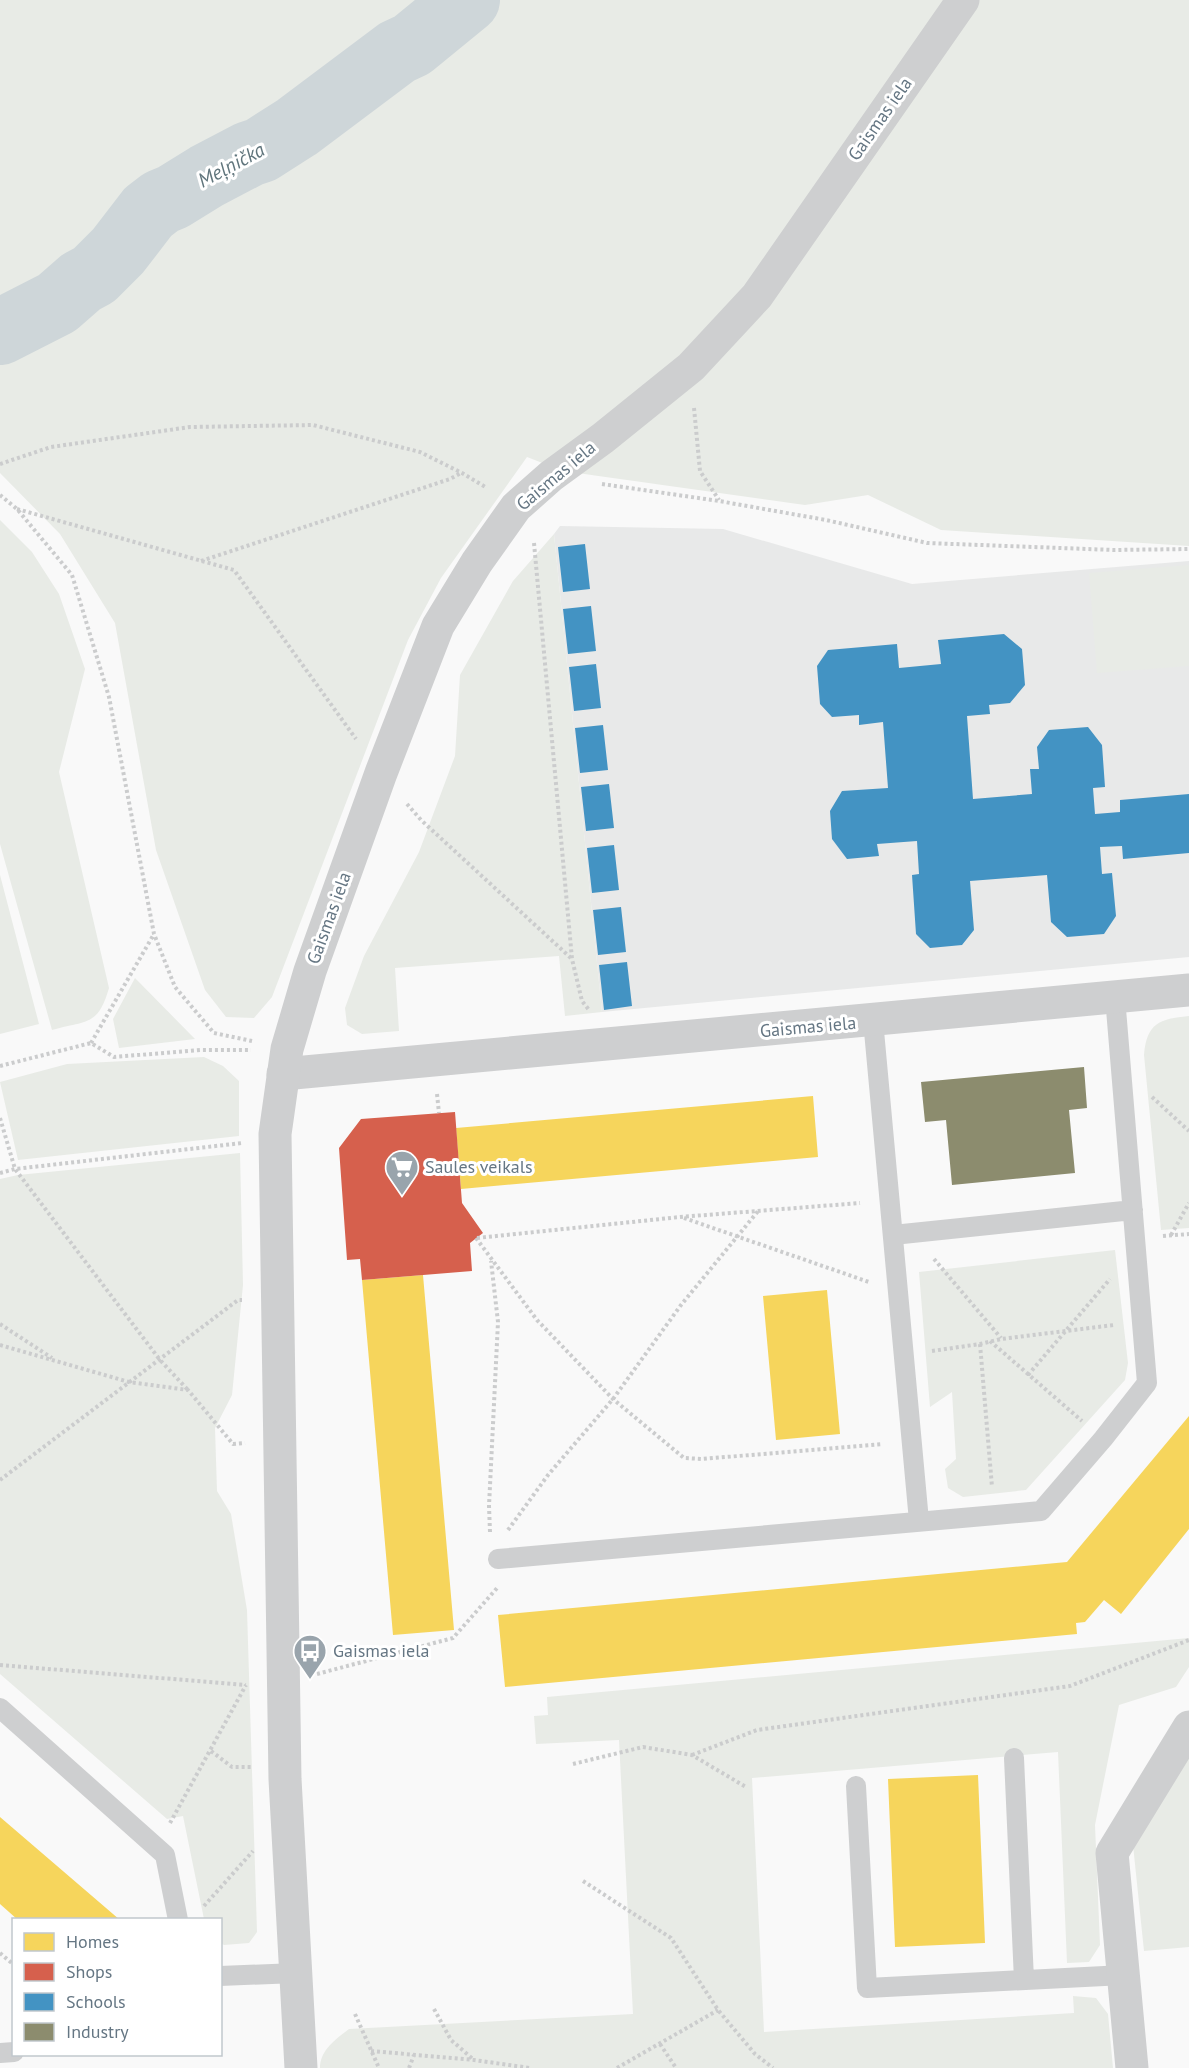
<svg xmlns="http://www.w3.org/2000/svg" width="1189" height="2068" viewBox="0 0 1189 2068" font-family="'PT Sans',sans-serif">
<rect width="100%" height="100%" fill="#f9f9f9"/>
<!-- built -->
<path fill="#e8e9e9" d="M560 526 723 529 912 584 1189 561V957L602 1012 554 534Z"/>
<!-- green -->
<path fill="#e8ebe6" d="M0 0H1189V546L941 530 868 495 805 505 563 471 527 457 441 578 408 640 272 997 254 1018 226 1017 205 990 156 850 115 623 60 534 0 473Z
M0 520 32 552 59 594 85 669 59 772 109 988C98 1026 88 1020 52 1030L0 844Z
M554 534 602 1012 565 1016 559 956 395 968 399 1031 362 1034 347 1025 345 1008 364 956 419 852 455 756 460 675 513 581Z
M1189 565V666L1097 673 1089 573Z
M0 875 39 1024 0 1034Z
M135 978 195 1039 119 1048 113 1019Z
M1189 1016V1228L1161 1230 1144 1055C1147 1023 1159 1019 1189 1016Z
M204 1057 223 1066 239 1081V1136L18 1160 0 1082 67 1064Z
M240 1153 243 1285 232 1395 215 1428 217 1491 231 1514 247 1610 257 1932 249 1943 224 1945 221 1943 220 1920 204 1919 183 1816 167 1819 0 1674V1179L18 1175Z
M1115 1250 1128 1363 1125 1380 1026 1490 963 1497 948 1488 945 1469 956 1459 952 1392 930 1407 919 1272Z
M1189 1638V1667L1176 1687 1119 1705 1095 1825 1100 1945 1089 1962 1067 1963 1058 1752 752 1778 764 2032 1074 2013 1073 1996 1096 1998 1108 2014 1113 2068H320C320 2050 336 2039 349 2029L633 2014 619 1740 536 1744 534 1716 548 1715 547 1697Z
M1189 1748V1947L1144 1951 1133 1845Z"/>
<!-- homes -->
<path fill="#f6d55c" d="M813 1096 818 1157 461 1189 456 1128Z
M423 1275 454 1630 393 1635 362 1280Z
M827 1290 840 1434 776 1440 763 1296Z
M1189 1416V1529L1121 1614 1104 1600 1085 1622 1076 1623 1077 1634 505 1687 498 1615 1067 1562Z
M978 1775 985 1943 895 1947 888 1779Z
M0 1817 120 1920H18L0 1904Z"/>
<!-- shops -->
<path fill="#d6604d" d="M455 1112 462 1203 483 1233 470 1243 472 1271 362 1280 360 1259 347 1260 339 1148 361 1119Z"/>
<!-- schools -->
<path fill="#4393c3" d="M585 544 590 589 563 592 558 547Z
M591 606 596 651 568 654 563 609Z
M1004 634 1022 649 1025 685 1010 703 989 705 990 714 967 716 973 799 1032 794 1030 769H1039L1037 747 1049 730 1088 727 1102 745 1105 787 1093 788 1095 814 1120 812V800L1189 794V853L1123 859 1122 846 1100 847 1102 874 1112 873 1116 916 1104 934 1067 937 1051 922 1047 875 970 881 974 930 962 945 930 948 916 934 912 875 919 874 917 841 877 844 879 856 847 859 832 839 830 811 842 791 888 788 883 722 859 725V715L832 717 820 704 817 666 828 650 897 644 899 668 941 664 938 640Z
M596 664 601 708 574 711 569 667Z
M603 725 608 770 580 773 575 728Z
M609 784 614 828 586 831 581 787Z
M614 845 619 890 592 893 587 848Z
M621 907 626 952 598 955 593 910Z
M627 962 632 1006 604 1010 599 965Z"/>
<!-- industry -->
<path fill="#8c8c6e" d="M1084 1067 1087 1108 1069 1110 1075 1173 952 1185 946 1120 925 1122 921 1082Z"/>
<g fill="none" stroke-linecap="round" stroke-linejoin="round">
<!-- river -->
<path stroke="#ced6d9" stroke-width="66" d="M0 332 57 303 81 282 94 275 118 251 148 212 161 202 173 197 207 176 249 154 261 150 297 127 397 52 412 45 467 0"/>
<!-- path -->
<path stroke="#cbcccd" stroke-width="4" stroke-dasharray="3 3" stroke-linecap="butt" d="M694 408 700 471 719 500
M0 464 51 447 190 427 313 425 420 452 462 473 487 488
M602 484 719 501 826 520 927 543 1114 550 1189 549
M0 495 17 509 72 575 109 697 154 934 175 987 214 1033 252 1041
M17 509 234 570 356 739
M534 543 572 959 582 1001 589 1010
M201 561 450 479 461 473
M407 804 421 820 572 959
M91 1043 154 934
M0 1066 91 1043 114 1057 200 1050H251
M437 1094 439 1113
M1152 1097 1189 1131
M0 1118 15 1169 160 1360 188 1390
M0 1173 15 1169 242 1143
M684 1218 869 1282
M1171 1235 1189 1203
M1163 1236 1189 1234
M476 1238 537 1320 613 1399 684 1458 702 1459 883 1444
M477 1238 680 1217 860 1203
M934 1259 1001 1338
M0 1324 52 1358
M990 1341 1082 1421
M980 1344 992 1487
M0 1345 129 1382 188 1390 233 1444 245 1443
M932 1351 980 1344 1001 1339 1114 1325
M1028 1375 1110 1279
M0 1480 238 1300H242
M508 1530 548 1475 613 1399 681 1305 759 1210
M490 1532 489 1506 498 1322 491 1261
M0 1665 246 1685
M317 1674 453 1638 498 1587
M211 1751 232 1767H251
M692 1755 757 1730 1070 1686 1189 1640
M573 1764 643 1747 692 1755 746 1787
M170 1823 246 1685
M583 1881 671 1938 718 2010 755 2054 773 2068
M204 1906 253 1851
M0 1953 14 1965
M434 2009 451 2040 474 2060
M355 2014 379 2068
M660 2044 676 2068
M371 2051 474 2060 530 2068
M409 2068 414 2055
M617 2068 718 2010"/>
<!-- service -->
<path stroke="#cecfd0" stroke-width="20" d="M873 1020 919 1521
M893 1235 1133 1210
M498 1559 1041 1511 1103 1439 1147 1383 1115 997
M0 1708 165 1855 178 1920
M1014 1758 1024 1980
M856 1786 867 1988 1124 1975
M220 1976 296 1973
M0 2053 14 2052"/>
<!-- minor -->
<path stroke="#cecfd0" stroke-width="33" d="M283 1074 1189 990
M1132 2068 1112 1853 1189 1727"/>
<!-- tertiary -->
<path stroke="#cecfd0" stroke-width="33" d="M301 2068 285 1779 275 1134 287 1049 310 971 381 773 438 626 477 562 516 507 551 476 603 438 691 367 757 296 963 0"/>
</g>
<!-- icons -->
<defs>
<symbol id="supermarket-pin" viewBox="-11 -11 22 30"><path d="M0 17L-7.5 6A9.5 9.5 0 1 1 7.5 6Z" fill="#99a4ac" stroke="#fff"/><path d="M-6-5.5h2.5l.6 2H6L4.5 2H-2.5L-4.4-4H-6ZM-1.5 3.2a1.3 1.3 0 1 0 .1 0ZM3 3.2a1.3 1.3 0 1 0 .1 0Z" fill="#fff"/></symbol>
<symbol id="bus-pin" viewBox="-11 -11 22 30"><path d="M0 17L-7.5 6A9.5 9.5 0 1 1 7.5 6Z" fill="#99a4ac" stroke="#fff"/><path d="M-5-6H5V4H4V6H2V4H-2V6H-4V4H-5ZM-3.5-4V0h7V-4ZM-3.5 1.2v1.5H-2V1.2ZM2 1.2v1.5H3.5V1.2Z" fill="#fff"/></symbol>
</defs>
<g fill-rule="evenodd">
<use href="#supermarket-pin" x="383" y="1148" width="38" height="52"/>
<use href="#bus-pin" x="291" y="1632" width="38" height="52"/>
</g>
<g text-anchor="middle" stroke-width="6" stroke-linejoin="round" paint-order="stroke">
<!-- street labels -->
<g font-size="18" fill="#657683" stroke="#fff">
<text transform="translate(880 119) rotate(-55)" y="6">Gaismas iela</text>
<text transform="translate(556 476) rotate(-40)" y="6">Gaismas iela</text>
<text transform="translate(329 918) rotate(-70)" y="6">Gaismas iela</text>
<text transform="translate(808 1027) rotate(-5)" y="6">Gaismas iela</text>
</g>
<!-- poi labels -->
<g font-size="18" fill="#657683" stroke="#fff" text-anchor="start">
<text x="425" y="1173">Saules veikals</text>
<text x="333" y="1657">Gaismas iela</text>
</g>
<!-- water labels -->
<g font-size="20" font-style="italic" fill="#60757c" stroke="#fff">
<text transform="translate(231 165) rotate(-28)" y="7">Meļņička</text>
</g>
</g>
<!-- legend -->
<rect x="12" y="1918" width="210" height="138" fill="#ffffff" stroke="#c1c8cd" stroke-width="1.5"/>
<rect x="24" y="1933" width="30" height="18" fill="#f6d55c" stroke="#c1c8cd" stroke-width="1.5"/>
<text x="66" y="1948" font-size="18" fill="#657683">Homes</text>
<rect x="24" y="1963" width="30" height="18" fill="#d6604d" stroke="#c1c8cd" stroke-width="1.5"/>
<text x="66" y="1978" font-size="18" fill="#657683">Shops</text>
<rect x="24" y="1993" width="30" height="18" fill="#4393c3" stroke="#c1c8cd" stroke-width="1.5"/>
<text x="66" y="2008" font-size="18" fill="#657683">Schools</text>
<rect x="24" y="2023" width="30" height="18" fill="#8c8c6e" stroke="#c1c8cd" stroke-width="1.5"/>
<text x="66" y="2038" font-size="18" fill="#657683">Industry</text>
</svg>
